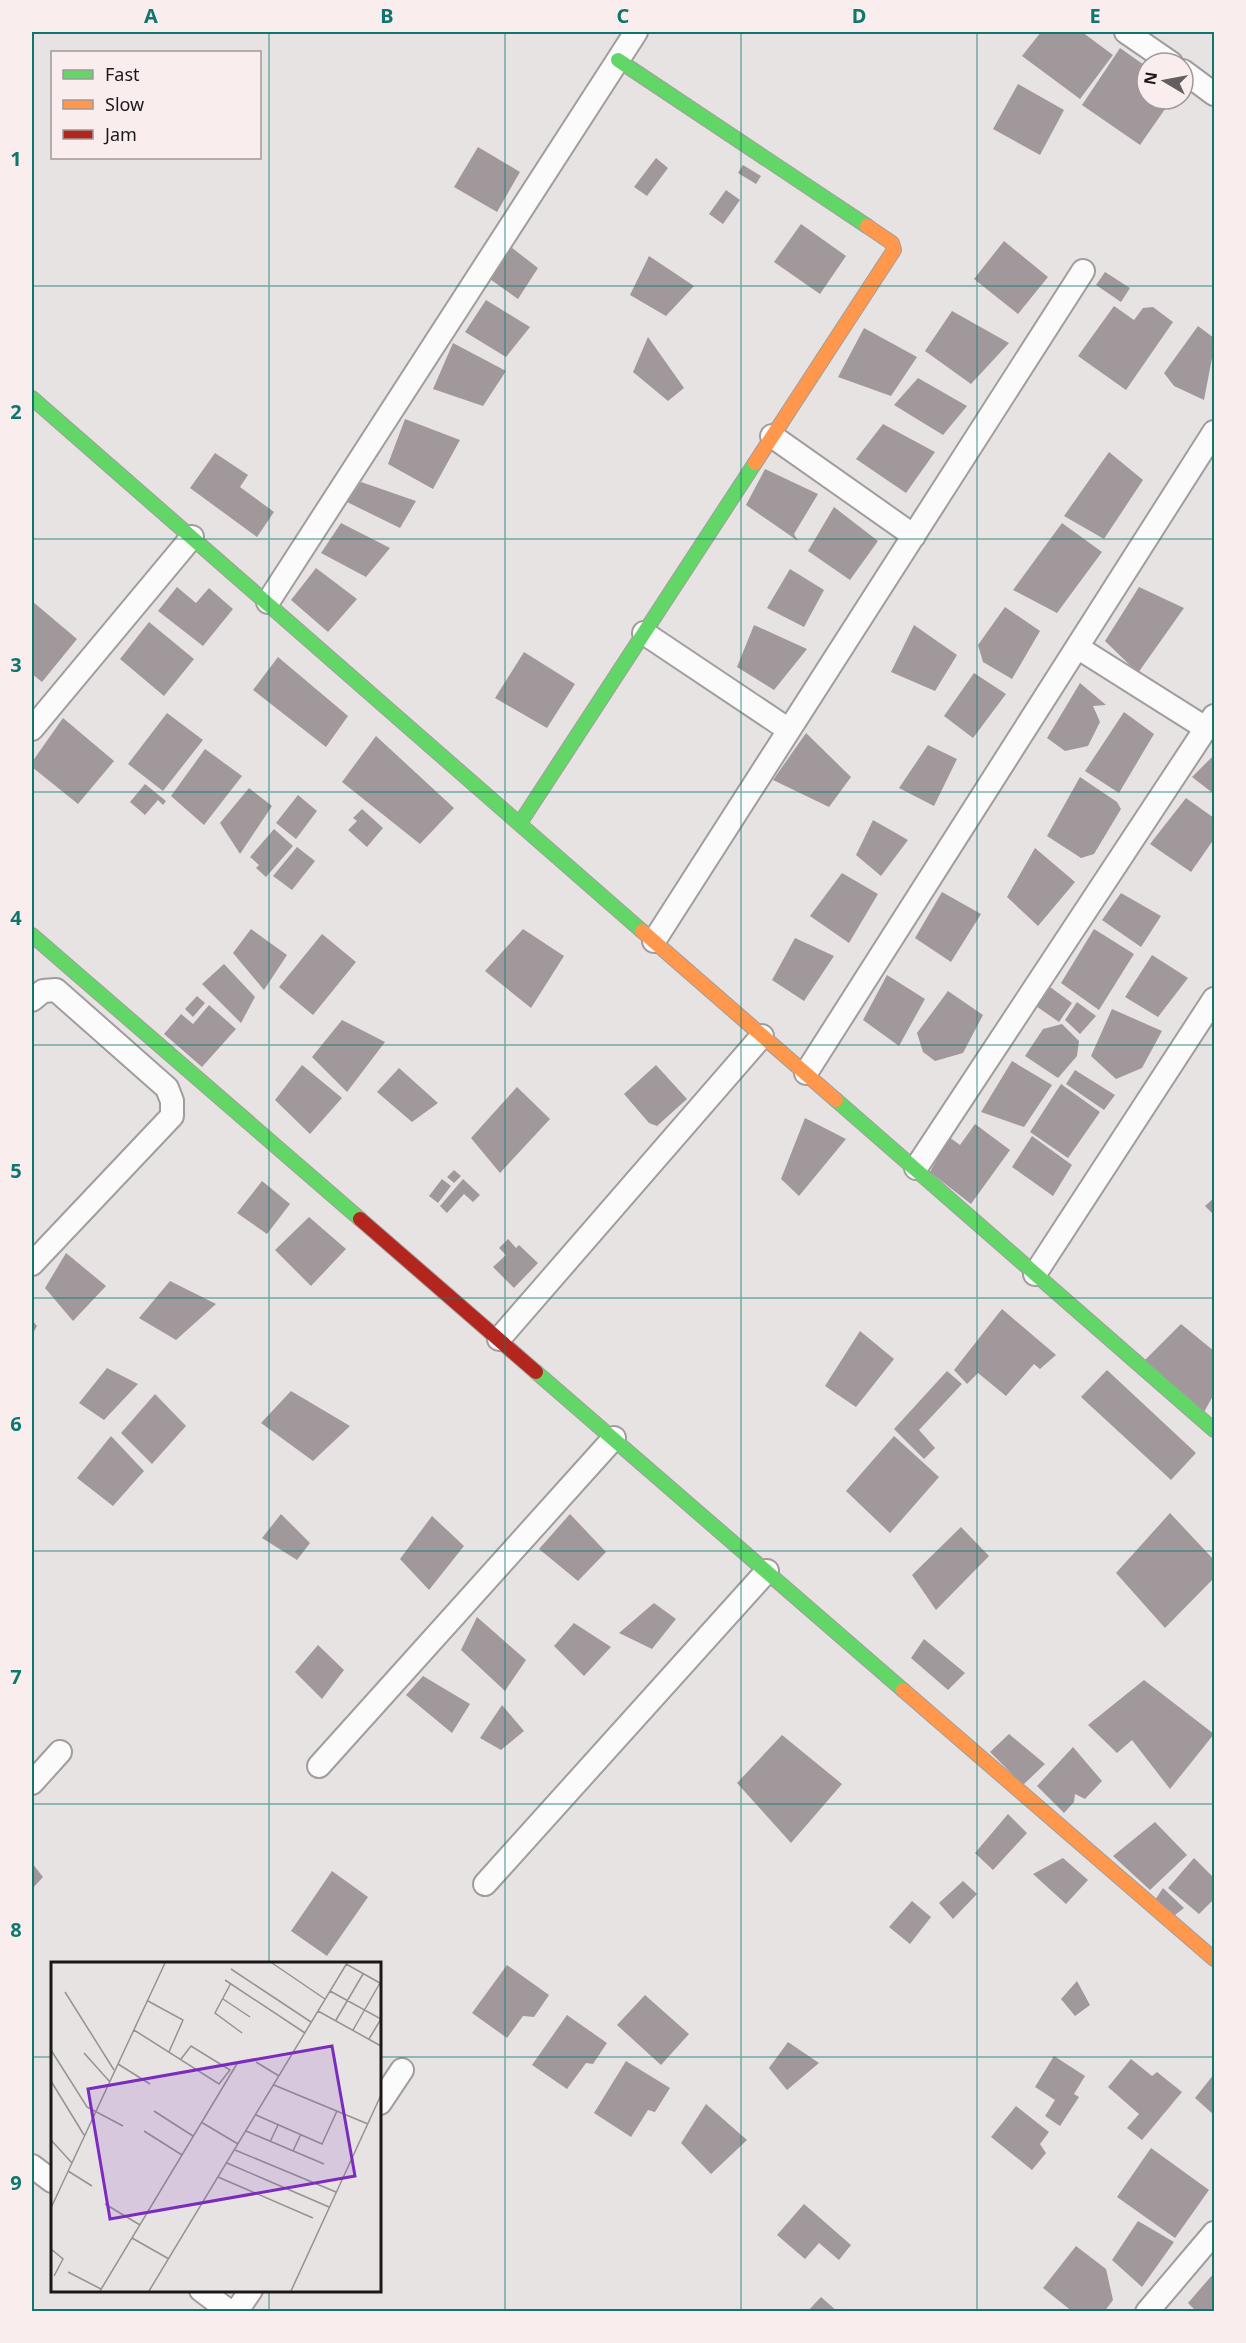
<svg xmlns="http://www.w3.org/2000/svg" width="1246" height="2343" viewBox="0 0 1246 2343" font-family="'Noto Sans',sans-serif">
<rect width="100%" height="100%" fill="#e8e3e3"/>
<!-- building -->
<path fill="#a1989b" d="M1041 32H1082L1113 55 1080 99 1022 56Z
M1120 48 1147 67V99H1172L1140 145 1082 105Z
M1018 84 1064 110 1040 155 993 129Z
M478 147 520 172 497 212 454 187Z
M656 158 668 168 647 196 634 187Z
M743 165 761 176 756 184 738 173Z
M726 190 740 200 723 224 709 214Z
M801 224 846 256 820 294 774 262Z
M1004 241 1048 277 1018 314 974 279Z
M507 244 538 268 518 299 487 277Z
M649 256 694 286 666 316 630 295Z
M1105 272 1130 288 1121 302 1096 285Z
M486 300 530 327 506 357 465 332Z
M1114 306 1134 320 1143 308 1153 307 1173 322 1126 390 1078 356Z
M952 311 1009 343 971 384 925 351Z
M1198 326 1214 338V355L1212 358 1204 400 1174 386 1164 373Z
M864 328 917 357 891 396 838 377Z
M648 337 684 388 668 401 633 372Z
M453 343 506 371 483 406 433 389Z
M918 378 967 406 943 435 894 405Z
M405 419 460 440 433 489 388 464Z
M883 424 935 452 906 493 856 459Z
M1109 452 1143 480 1104 539 1064 516Z
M215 453 248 475 240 487 274 512 257 537 190 488Z
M765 469 818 494 794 534 798 541 746 505Z
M361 482 416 501 400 528 347 502Z
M834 507 878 541 850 580 808 551Z
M341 523 390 548 366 577 321 553Z
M1062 523 1102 552 1057 613 1013 590Z
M316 568 357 599 328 632 291 600Z
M790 569 824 590 804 627 767 608Z
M177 587 196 603 209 588 233 609 203 646 158 611Z
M1139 587 1184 608 1138 673 1105 641Z
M32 601 77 639 42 682 32 674Z
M1005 607 1040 631 1012 679 983 662 978 645Z
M149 622 194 659 164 696 120 659Z
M754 625 807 649 774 690 737 667Z
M914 625 957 655 935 691 891 672Z
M524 652 575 684 547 728 495 698Z
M278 657 348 716 326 747 253 690Z
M974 673 1006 694 973 738 944 716Z
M1080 683 1106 705 1093 706 1100 722 1088 746 1065 751 1047 738Z
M1124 712 1154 734 1119 793 1085 771Z
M167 713 203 740 163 791 128 764Z
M63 718 114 761 78 804 32 767V762Z
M806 733 851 777 829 807 773 780Z
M376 736 454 808 420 844 342 782Z
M928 745 957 759 934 806 899 788Z
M205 749 242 776 204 825 171 796Z
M1214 755V794L1192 777Z
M1080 777 1117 802 1121 809 1094 854 1081 858 1047 836Z
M145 784 166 801 163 805 158 800 145 815 130 802Z
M249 788 272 806 240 854 220 823Z
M298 795 317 811 296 839 276 823Z
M1186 798 1214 818V839L1191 872 1150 844Z
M362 809 383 828 367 847 348 830 357 821 353 818Z
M873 820 908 840 881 876 856 855Z
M274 829 293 846 266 877 256 868 259 865 250 857Z
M297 847 315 861 292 890 273 876Z
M1035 848 1075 882 1038 926 1007 897Z
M842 873 878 894 849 943 810 916Z
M942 892 981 914 951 962 915 938Z
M1121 893 1161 916 1141 947 1102 920Z
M251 929 287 955 264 990 233 953Z
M523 929 564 956 531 1008 485 971Z
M1094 929 1134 954 1099 1010 1061 983Z
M322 934 356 962 313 1015 279 987Z
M795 938 834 956 804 1001 772 980Z
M1152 955 1188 978 1158 1017 1125 997Z
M224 964 255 997 241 1023 202 984Z
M887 975 925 999 899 1046 863 1020Z
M1050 987 1072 1003 1059 1022 1036 1006Z
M948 991 983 1015 963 1053 935 1061 923 1052 917 1033Z
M197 996 205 1003 193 1017 185 1009Z
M1077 1002 1096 1016 1080 1034 1065 1020Z
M209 1005 236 1029 202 1067 164 1034 181 1014 193 1024Z
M1112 1009 1162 1031 1142 1068 1116 1079 1091 1056Z
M342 1020 385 1042 347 1092 312 1057Z
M1062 1024 1079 1041 1077 1056 1058 1078 1025 1056 1043 1029Z
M1012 1061 1052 1085 1024 1127 981 1112Z
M302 1065 342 1098 310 1134 275 1100Z
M656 1065 687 1099 657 1126 649 1123 624 1094Z
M399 1068 438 1103 412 1122 377 1092Z
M1075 1070 1115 1095 1104 1110 1066 1084Z
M1061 1084 1100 1112 1068 1158 1030 1132Z
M517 1087 550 1119 500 1173 471 1138Z
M805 1118 846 1139 799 1196 781 1179Z
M975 1124 1010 1150 971 1204 930 1172 949 1137 960 1145Z
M1032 1136 1072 1165 1053 1196 1012 1167Z
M454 1170 461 1176 454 1183 447 1177Z
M442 1179 451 1186 438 1203 429 1196Z
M463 1179 480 1195 473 1202 464 1194 447 1213 440 1206Z
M262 1181 290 1204 267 1234 237 1213Z
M1214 1198V1215L1205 1206Z
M309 1217 346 1249 311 1286 275 1250Z
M508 1239 516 1248 519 1245 538 1263 514 1288 493 1267 506 1255 499 1248Z
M66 1253 106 1286 73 1321 45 1288Z
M170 1281 216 1304 176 1340 139 1318Z
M1002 1309 1056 1355 1040 1369 1034 1364 1006 1396 978 1373 967 1384 954 1370Z
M32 1320 37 1326 32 1335Z
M1181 1324 1214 1351V1394L1203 1414 1144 1361Z
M860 1331 894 1359 856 1407 825 1386Z
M107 1368 138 1384 104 1420 79 1403Z
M1107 1370 1196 1453 1171 1480 1081 1397Z
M947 1371 962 1384 919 1430 935 1448 924 1459 894 1429Z
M291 1391 350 1426 313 1461 261 1423Z
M155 1394 186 1426 152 1464 121 1433Z
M111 1436 144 1471 113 1506 77 1478Z
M894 1436 939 1477 890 1533 846 1491Z
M1170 1513 1214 1560V1578L1165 1628 1116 1573Z
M281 1514 310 1543 297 1560 262 1538Z
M570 1514 606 1552 578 1581 539 1549Z
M432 1516 464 1546 429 1590 400 1559Z
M961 1527 989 1556 936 1610 912 1575Z
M654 1603 676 1619 652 1649 619 1633Z
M477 1617 526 1660 505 1691 461 1650Z
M574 1623 611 1647 584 1676 554 1646Z
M924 1639 965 1673 948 1690 911 1658Z
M318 1645 344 1670 322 1699 295 1672Z
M423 1676 470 1704 452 1733 406 1695Z
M1144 1680 1214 1734 1170 1789 1132 1740 1117 1753 1088 1725Z
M502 1705 524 1731 501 1750 480 1738Z
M1009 1734 1045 1764 1023 1785 990 1752Z
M782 1735 842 1784 791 1843 737 1783Z
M1073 1747 1102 1781 1085 1799 1075 1794 1074 1802 1064 1813 1037 1786Z
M1008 1814 1027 1833 993 1870 975 1853Z
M1155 1822 1187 1855 1150 1890 1113 1856Z
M1063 1858 1088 1880 1066 1904 1033 1874Z
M1194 1858 1214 1878V1899L1199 1914 1168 1888Z
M32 1863 43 1877 32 1889Z
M332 1871 368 1897 327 1956 291 1931Z
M963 1881 977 1894 953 1919 939 1903Z
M1163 1888 1184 1908 1175 1915 1155 1900Z
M912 1901 931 1917 910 1944 889 1927Z
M507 1965 549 1995 534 2017 523 2016 507 2038 472 2013Z
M1077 1981 1090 2005 1075 2016 1061 1999Z
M645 1995 689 2034 661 2065 617 2025Z
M567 2015 607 2043 593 2064 586 2063 567 2089 532 2065Z
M788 2042 819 2063 787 2090 769 2068Z
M1054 2056 1085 2076 1074 2094 1079 2097 1060 2126 1045 2116 1055 2100 1035 2087Z
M1131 2059 1152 2076 1157 2072 1182 2092 1142 2140 1127 2128 1139 2114 1108 2087Z
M626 2061 670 2088 655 2112 648 2110 631 2137 594 2113Z
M1214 2074V2115L1195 2098Z
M706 2104 747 2140 711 2174 681 2143Z
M1016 2106 1049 2132 1040 2144 1046 2153 1032 2170 991 2137Z
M1151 2148 1209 2190 1175 2238 1117 2197Z
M804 2204 851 2245 839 2260 819 2243 805 2259 777 2235Z
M1138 2221 1174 2242 1142 2287 1112 2260Z
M1076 2246 1106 2269 1113 2300 1104 2312H1073L1043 2288Z
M1214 2273V2309L1212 2312H1197L1188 2303Z
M821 2297 838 2312H807Z"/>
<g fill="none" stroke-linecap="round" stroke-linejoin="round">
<defs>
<path id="street" d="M1126 32 1171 63
M1183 71 1214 94
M772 436 914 536
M268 602 636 32
M644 633 789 730
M1077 647 1207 729
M32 729 192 537
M654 941 1083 271
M32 1000 43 991 56 990 167 1088 172 1101V1116L32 1264
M806 1073 1214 432
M916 1168 1214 716
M1035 1274 1214 999
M499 1339 762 1036
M319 1766 614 1438
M32 1783 60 1752
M485 1884 767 1571
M380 2103 402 2070
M32 2166 52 2181
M201 2290 230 2312
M236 2312 251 2290
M1147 2312 1214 2233"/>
<path id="fast" d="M618 60 867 226
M32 398 642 931
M520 823 755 463
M32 935 360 1219
M836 1100 1214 1430
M536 1372 903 1690"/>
<path id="slow" d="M755 463 894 250 892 243 867 226
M642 931 836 1100
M903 1690 1214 1959"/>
<path id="jam" d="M360 1219 536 1372"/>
</defs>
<!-- street casing -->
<use href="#street" stroke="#a19d9d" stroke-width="26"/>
<!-- fast casing -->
<use href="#fast" stroke="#a19d9d" stroke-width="16"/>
<!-- slow casing -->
<use href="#slow" stroke="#a19d9d" stroke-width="16"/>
<!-- jam casing -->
<use href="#jam" stroke="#a19d9d" stroke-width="16"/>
<!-- street -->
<use href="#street" stroke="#fcfbfb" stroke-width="22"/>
<!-- fast -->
<use href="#fast" stroke="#63d668" stroke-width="14"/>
<!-- slow -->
<use href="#slow" stroke="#ff974d" stroke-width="14"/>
<!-- jam -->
<use href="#jam" stroke="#b3261e" stroke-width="14"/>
</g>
<!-- grid -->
<path fill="none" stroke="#0f766e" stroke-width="1.5" stroke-opacity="0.55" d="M269 32V1964M505 32V2312M741 32V2312M977 32V2312M32 286H1214M32 539H1214M32 792H1214M32 1045H1214M32 1298H1214M32 1551H1214M32 1804H1214M32 2057H52M380 2057H1214M269 2290V2312"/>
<!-- overview -->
<g transform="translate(51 1962)">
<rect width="330" height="330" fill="#e8e3e3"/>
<path fill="none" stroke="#969292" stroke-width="1.5" d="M221 1 274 37M295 2 329 21M180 7 260 60M174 18 254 71M180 21 164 51 191 71M279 29 330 57 318 77M14 30 63 108M172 37 199 55M97 39 132 58 118 90M267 49 330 84M285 58 312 12M83 68 168 122 179 108 140 84 130 97M302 68 329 21M0 88 36 145 72 164M33 91 59 120M205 100 228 114M67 102 99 122M0 119 33 173M223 123 317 162M103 149 142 174M205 153 271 182 286 149M150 160 187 182M93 169 131 193M195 169 273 202M0 178 21 201M219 180 227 163M184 188 285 230M242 189 250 172M176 201 278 245M17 209 41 224M167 215 262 256M54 242 89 263M0 246 114 1M81 276 118 297M0 287 12 297 3 314M17 310 50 327M49 329 187 100M98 329 296 1M240 329 330 133"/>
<path fill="#7b2cbf" fill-opacity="0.15" stroke="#7b2cbf" stroke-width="3" d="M281 84 304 214 59 257 37 127Z"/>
<rect width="330" height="330" fill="none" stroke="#1c1819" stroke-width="3"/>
</g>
<!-- border -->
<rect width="1246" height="2343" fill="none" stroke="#f9edee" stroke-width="66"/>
<!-- legend -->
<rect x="51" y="51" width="210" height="108" fill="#f9edee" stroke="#a19899" stroke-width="1.5"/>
<rect x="63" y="70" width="30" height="9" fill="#63d668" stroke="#a19899" stroke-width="1.5"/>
<text x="105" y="81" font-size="18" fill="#1c1819">Fast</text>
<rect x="63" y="100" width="30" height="9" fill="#ff974d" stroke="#a19899" stroke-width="1.5"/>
<text x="105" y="111" font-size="18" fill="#1c1819">Slow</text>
<rect x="63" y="130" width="30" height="9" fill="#b3261e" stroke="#a19899" stroke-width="1.5"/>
<text x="105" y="141" font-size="18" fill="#1c1819">Jam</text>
<!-- north arrow -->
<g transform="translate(1165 81) rotate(280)"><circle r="28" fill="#f9edee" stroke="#a19899" stroke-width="1.5"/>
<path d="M0-4.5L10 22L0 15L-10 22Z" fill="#635f60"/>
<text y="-9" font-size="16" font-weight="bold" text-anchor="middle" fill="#1c1819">N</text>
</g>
<rect x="33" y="33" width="1180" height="2277" fill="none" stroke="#0f766e" stroke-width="2"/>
<g font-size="20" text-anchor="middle" font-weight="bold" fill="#0f766e">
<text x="151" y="23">A</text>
<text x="387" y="23">B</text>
<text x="623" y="23">C</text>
<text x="859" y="23">D</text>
<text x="1095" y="23">E</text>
<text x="16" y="166">1</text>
<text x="16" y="419">2</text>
<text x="16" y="672">3</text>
<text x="16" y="925">4</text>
<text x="16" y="1178">5</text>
<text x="16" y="1431">6</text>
<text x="16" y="1684">7</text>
<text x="16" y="1937">8</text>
<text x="16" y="2190">9</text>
</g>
</svg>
